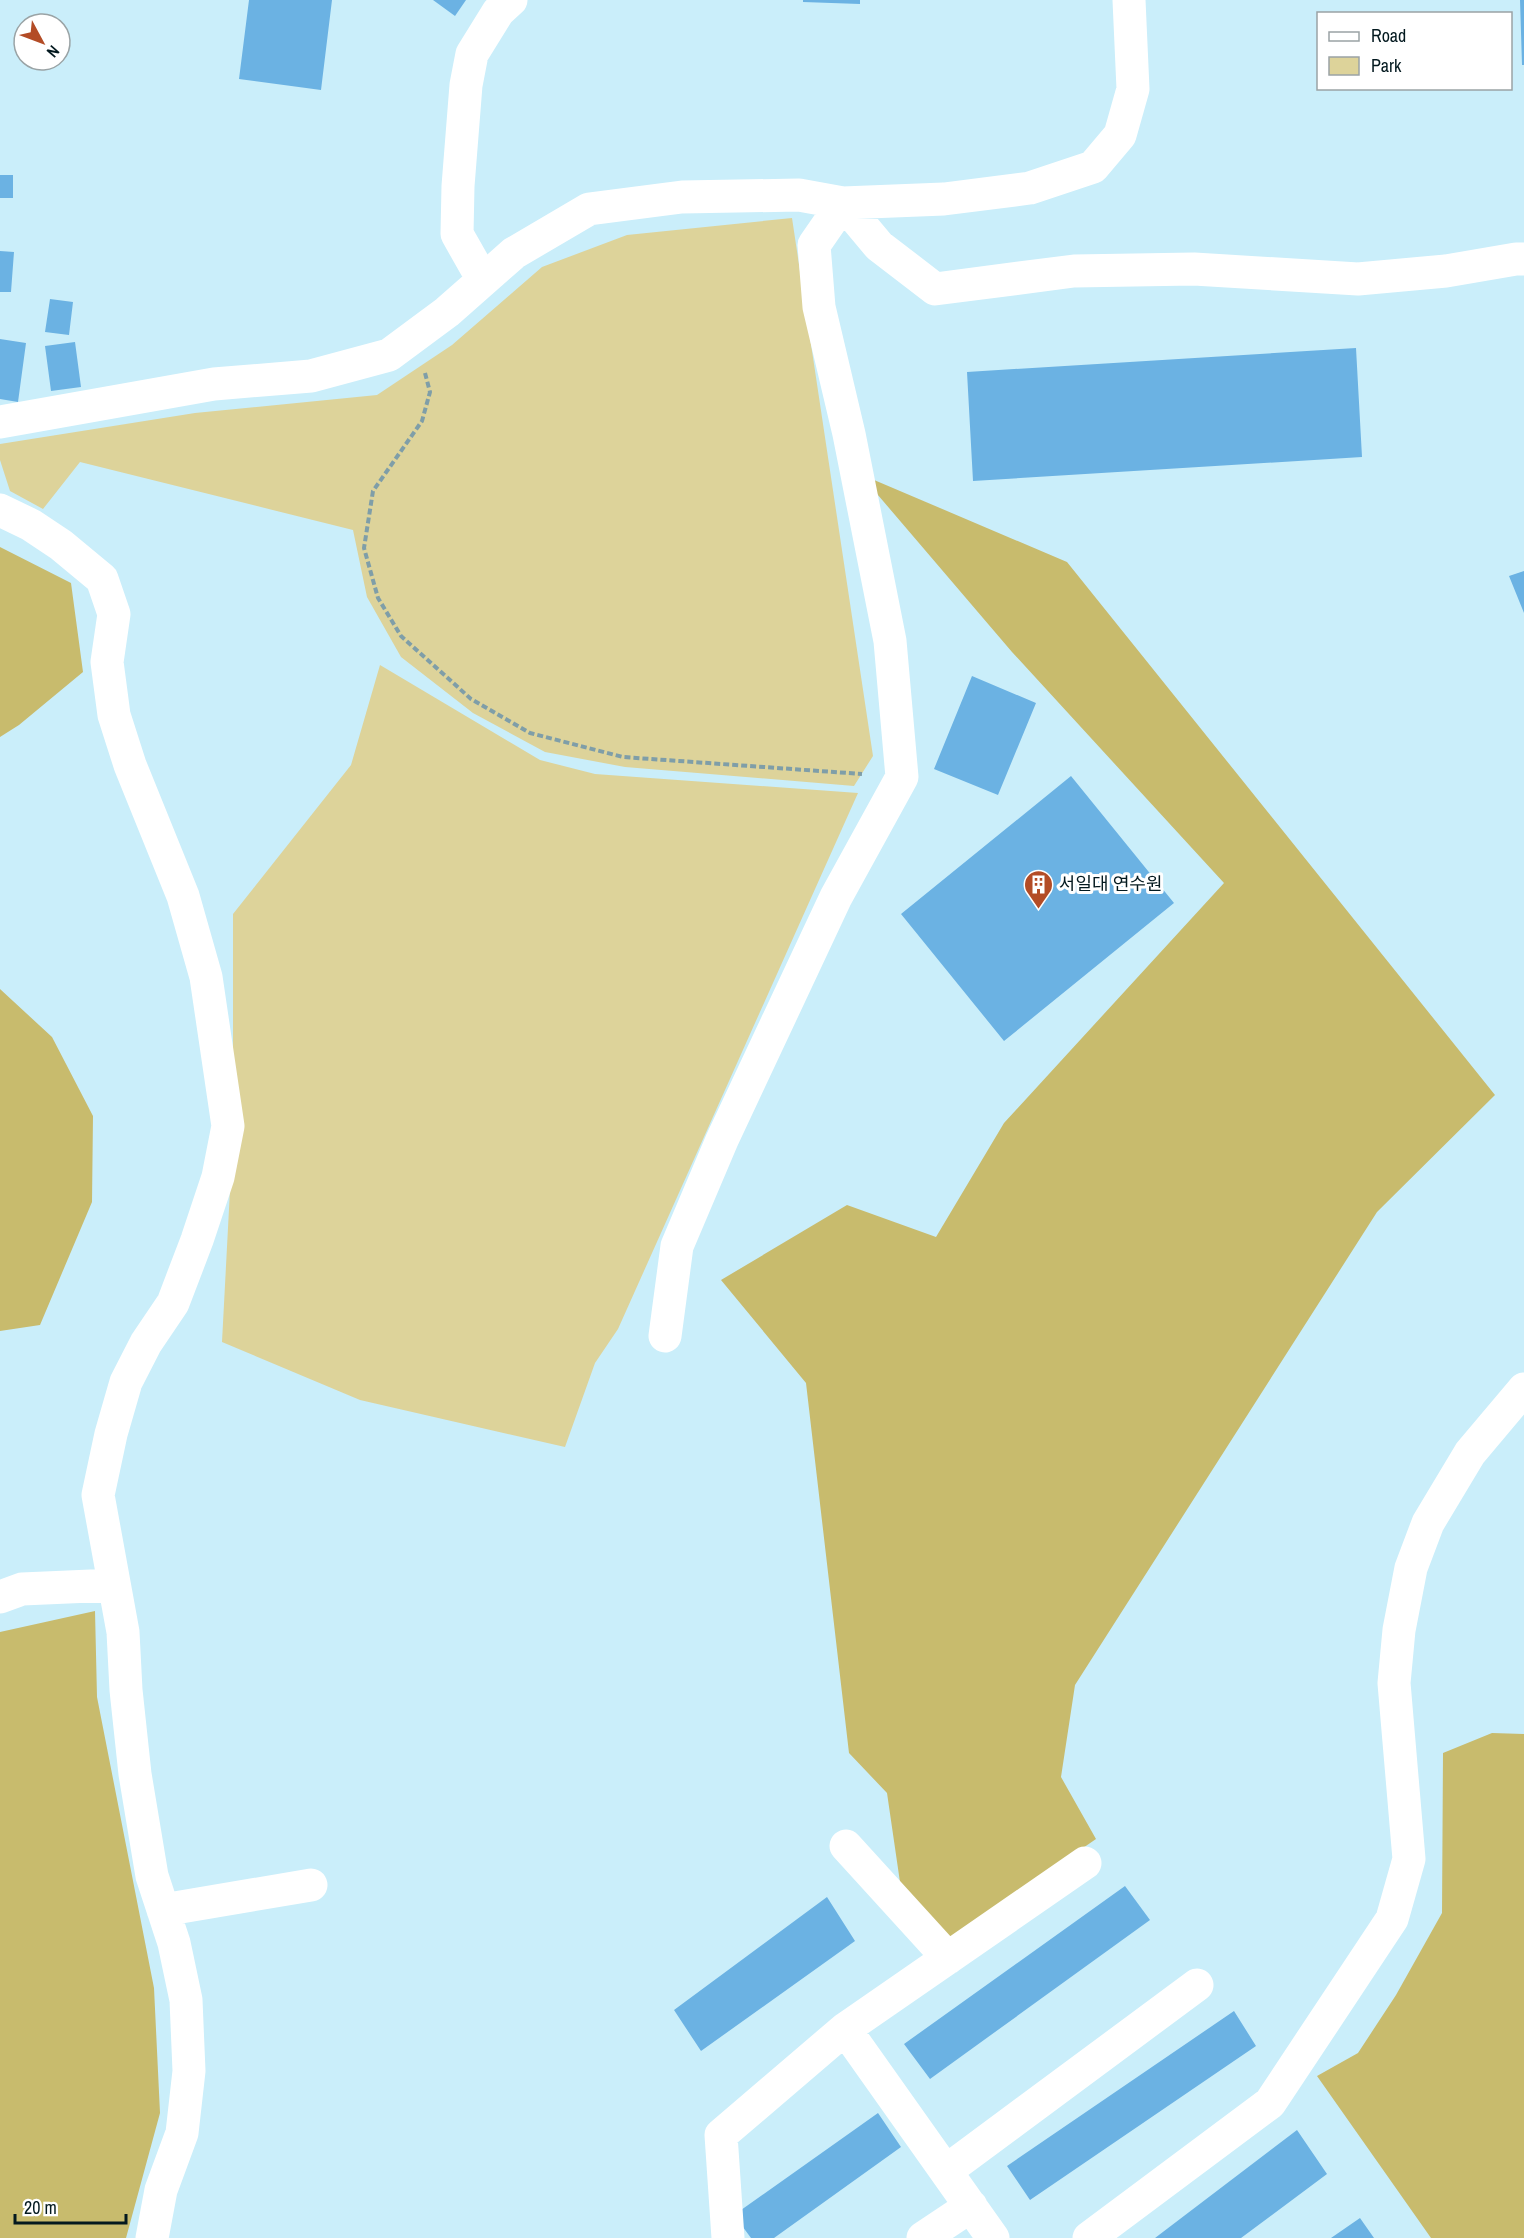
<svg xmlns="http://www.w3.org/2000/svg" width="1524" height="2238" viewBox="0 0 1524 2238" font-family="'Archivo Narrow','Noto Sans KR',sans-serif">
<rect width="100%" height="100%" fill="#caeefa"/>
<!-- green -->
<path fill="#ddd39a" d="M792 218 873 756 854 786 625 767 545 752 473 713 401 657 367 597 353 530 80 462 43 509 10 491 0 460V444L195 413 377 395 452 345 542 267 627 235Z
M380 665 540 760 595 774 858 793 618 1329 595 1363 565 1447 360 1400 222 1342 233 1133V914L351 765Z"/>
<!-- forest -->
<path fill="#c8bb6d" d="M860 474 1067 562 1495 1095 1377 1212 1075 1685 1061 1777 1096 1839 950 1940 901 1889 887 1793 849 1753 806 1383 721 1280 847 1205 936 1237 1004 1123 1224 883 1012 652Z
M0 547 71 583 83 672 19 725 0 737Z
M0 989 52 1037 93 1116 92 1202 40 1325 0 1331Z
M95 1611 97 1697 154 1988 160 2113 126 2238H0V1632Z
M1492 1733 1524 1734V2238H1431L1317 2076 1358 2053 1396 1995 1442 1913 1443 1753Z"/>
<!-- building -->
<path fill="#6bb2e3" d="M249 0H332L321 90 239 79Z
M433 0H466L455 16Z
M803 0H860V4L803 2Z
M1520 0H1524V65H1522Z
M0 175H13V198H0Z
M0 251 14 252 11 292H0Z
M50 299 73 302 69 335 45 332Z
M0 339 26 343 18 402 0 399Z
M75 342 81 387 51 391 45 346Z
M1356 348 1362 457 973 481 967 372Z
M1524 571V613L1509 576Z
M972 676 1036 703 998 795 934 769Z
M1071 776 1174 903 1004 1041 901 914Z
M1125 1886 1150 1920 930 2079 904 2044Z
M827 1897 855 1941 701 2051 674 2010Z
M1234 2011 1256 2046 1030 2200 1007 2166Z
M878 2113 901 2147 774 2238H751L734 2215Z
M1297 2130 1327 2174 1241 2238H1155Z
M1360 2218 1374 2238H1331Z"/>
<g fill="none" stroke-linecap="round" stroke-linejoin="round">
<!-- path -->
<path stroke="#7f9ea8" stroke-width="4" stroke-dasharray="6 3" stroke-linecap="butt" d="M425 373 430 392 422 421 373 491 364 548 378 598 401 636 471 699 530 733 623 757 862 774"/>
<!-- minor -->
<path stroke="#fff" stroke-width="33" d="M1129 0 1133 89 1120 135 1093 167 1030 188 944 199 843 203 879 246 935 289 1074 271 1194 269 1358 279 1446 271 1516 259H1524
M483 280 457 234 458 186 466 85 472 54 498 12 511 0
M0 422 214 384 311 376 389 355 447 312 514 253 589 209 682 197 799 195 843 203 814 245 819 307 849 434 890 641 902 777 836 897 722 1140 677 1246 665 1336
M0 510 31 525 61 545 102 579 114 614 107 662 114 715 130 765 183 896 206 977 228 1126 218 1177 197 1240 173 1303 146 1343 126 1382 111 1434 98 1495 123 1632 126 1690 135 1774 152 1876 174 1943 186 2000 189 2071 182 2133 161 2190 152 2238
M0 1597 22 1589 114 1585
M846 1846 948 1958
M163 1910 311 1885
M946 2171 1197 1985
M728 2238 721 2135 845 2029
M923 2238 971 2206
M993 2238 845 2029 1085 1863
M1089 2238 1270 2103 1392 1919 1409 1859 1394 1683 1399 1630 1411 1568 1428 1523 1470 1453 1524 1389"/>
</g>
<!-- icons -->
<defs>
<symbol id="building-pin" viewBox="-11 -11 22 30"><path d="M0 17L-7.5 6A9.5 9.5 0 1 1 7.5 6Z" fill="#b34c26" stroke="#fff"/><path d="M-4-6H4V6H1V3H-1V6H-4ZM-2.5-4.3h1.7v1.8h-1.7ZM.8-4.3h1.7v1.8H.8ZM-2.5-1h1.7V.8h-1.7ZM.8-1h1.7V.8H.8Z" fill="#fff"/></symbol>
</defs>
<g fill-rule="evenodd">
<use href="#building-pin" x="1022" y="868" width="33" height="45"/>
</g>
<g text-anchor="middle" stroke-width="6" stroke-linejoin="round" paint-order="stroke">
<!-- poi labels -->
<g font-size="18" fill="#03191f" stroke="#fff" text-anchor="start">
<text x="1059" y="890">서일대 연수원</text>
</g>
</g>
<!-- legend -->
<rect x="1317" y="12" width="195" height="78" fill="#ffffff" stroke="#9aa3a5" stroke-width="1.5"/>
<rect x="1329" y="32" width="30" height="9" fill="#ffffff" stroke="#9aa3a5" stroke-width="1.5"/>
<text x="1371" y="42" font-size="18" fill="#03191f">Road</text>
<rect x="1329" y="57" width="30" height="18" fill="#ddd39a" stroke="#9aa3a5" stroke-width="1.5"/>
<text x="1371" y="72" font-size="18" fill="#03191f">Park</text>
<!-- north arrow -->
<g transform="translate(42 42) rotate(131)"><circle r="28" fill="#ffffff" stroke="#9aa3a5" stroke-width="1.5"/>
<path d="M0-4.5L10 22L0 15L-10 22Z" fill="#b34c26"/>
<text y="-9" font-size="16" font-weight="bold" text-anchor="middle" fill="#03191f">N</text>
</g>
<!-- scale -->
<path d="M15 2214v9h111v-9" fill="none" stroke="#03191f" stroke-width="3"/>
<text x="24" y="2214" font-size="18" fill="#03191f" stroke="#ffffff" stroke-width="4.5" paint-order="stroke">20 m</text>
</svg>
